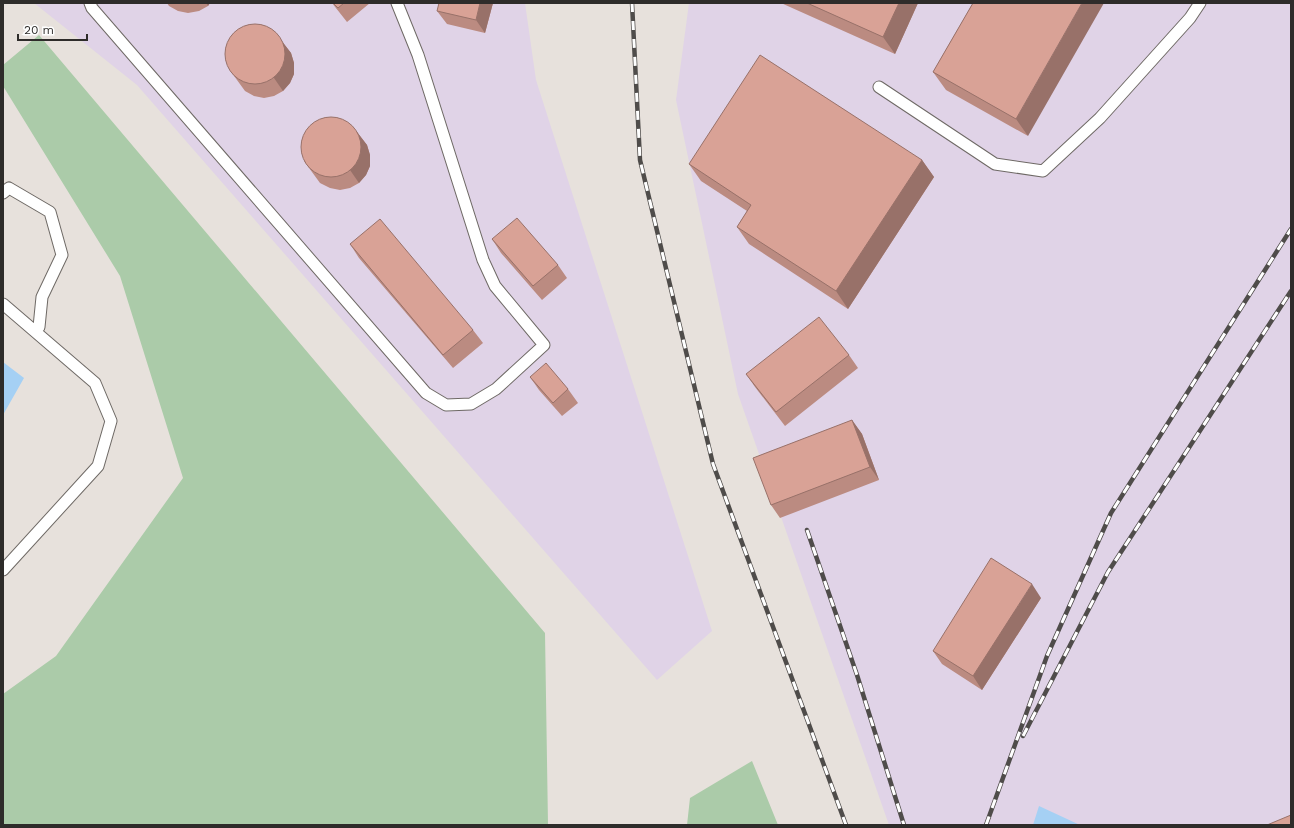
<svg xmlns="http://www.w3.org/2000/svg" width="1294" height="828" viewBox="0 0 1294 828" font-family="'Work Sans',sans-serif">
<rect width="100%" height="100%" fill="#e7e1dc"/>
<!-- industrial -->
<path fill="#e0d3e7" d="M34 3H525L536 80 712 631 657 680 137 85Z
M689 3H1291V825H889L738 394 676 100Z"/>
<!-- green -->
<path fill="#abcba9" d="M39 35 545 633 548 825H3V694L56 656 183 478 120 276 3 86V65Z
M752 761 778 825H687L690 798Z"/>
<!-- water -->
<path fill="#a5d0f4" d="M3 362 24 378 3 415Z
M1039 806 1080 825H1033Z"/>
<g fill="none" stroke-linecap="round" stroke-linejoin="round">
<defs>
<path id="service" d="M90 3 92 8 426 393 446 405 471 404 496 389 544 345 495 286 483 260 418 55 397 3
M879 87 995 164 1043 171 1100 118 1190 18 1200 3
M3 193 9 188 50 212 62 255 42 297 39 327
M3 304 95 383 111 421 98 466 3 570"/>
</defs>
<!-- service casing -->
<use href="#service" stroke="#6e6965" stroke-width="13"/>
<!-- service -->
<use href="#service" stroke="#fff" stroke-width="11"/>
<defs>
<path id="rail" d="M632 3 640 160 713 464 846 825
M807 530 857 675 904 825
M1023 736 1108 572 1291 291
M986 825 1047 656 1111 513 1291 229"/>
</defs>
<!-- rail casing -->
<use href="#rail" stroke="#4f4c4a" stroke-width="4.5"/>
<!-- rail -->
<use href="#rail" stroke="#fff" stroke-width="3" stroke-dasharray="9" stroke-linecap="butt"/>
</g>
<!-- wall -->
<path fill="#bb8b81" d="M167 3H210L208 6 199 11 188 13 178 11 169 6Z
M332 3H370L347 22Z
M493 3 485 33 447 24 437 11Z
M781 3H918L895 54Z
M973 3 1028 136 946 90 933 72Z
M281 40 291 53 294 63V74L290 83 283 91 274 96 264 98 254 96 245 91 229 69Z
M357 132 367 145 370 155V166L366 175 359 183 350 188 340 190 330 188 320 183 304 161Z
M922 160 934 177 848 309 749 244 737 227 747 211 701 181 689 164Z
M492 239 558 265 567 278 542 300 501 253Z
M350 244 473 330 483 343 453 368 359 258Z
M849 355 858 368 785 426 755 387 746 374Z
M530 377 568 389 578 403 562 416 539 390Z
M852 420 862 434 879 480 780 518 771 505Z
M1041 598 982 690 942 664 933 651Z"/>
<!-- shaded-wall -->
<path fill="#987169" d="M206 3H210L208 6Z
M480 3H493L485 33 476 20Z
M899 3H918L895 54 883 37Z
M1082 3H1104L1028 136 1016 119Z
M281 40 291 53 294 63V74L290 83 283 91 274 78Z
M357 132 367 145 370 155V166L366 175 359 183 350 170Z
M922 160 934 177 848 309 836 291Z
M852 420 862 434 879 480 870 467Z
M1032 584 1041 598 982 690 973 676Z"/>
<!-- building -->
<path fill="#d9a296" stroke="#987169" d="M333 3H344L338 8Z
M439 3H480L476 20 437 11Z
M807 3H899L883 37Z
M973 3H1082L1016 119 933 72Z
M225 54a30 30 0 1 1 60 0a30 30 0 1 1-60 0Z
M760 55 922 160 836 291 737 227 751 205 689 164Z
M301 147a30 30 0 1 1 60 0a30 30 0 1 1-60 0Z
M517 218 558 265 533 286 492 239Z
M380 219 473 330 443 355 350 244Z
M819 317 849 355 776 412 746 374Z
M546 363 568 389 553 403 530 377Z
M852 420 870 467 771 505 753 458Z
M991 558 1032 584 973 676 933 651Z
M1291 815V825H1267Z"/>
<!-- border -->
<rect width="1294" height="828" fill="none" stroke="#2e2c2a" stroke-width="8"/>
<!-- scale -->
<path d="M18 34v6h69v-6" fill="none" stroke="#2e2c2a" stroke-width="2"/>
<text x="24" y="34" font-size="12" fill="#2e2c2a" stroke="#ffffff" stroke-width="3" paint-order="stroke">20 m</text>
</svg>
